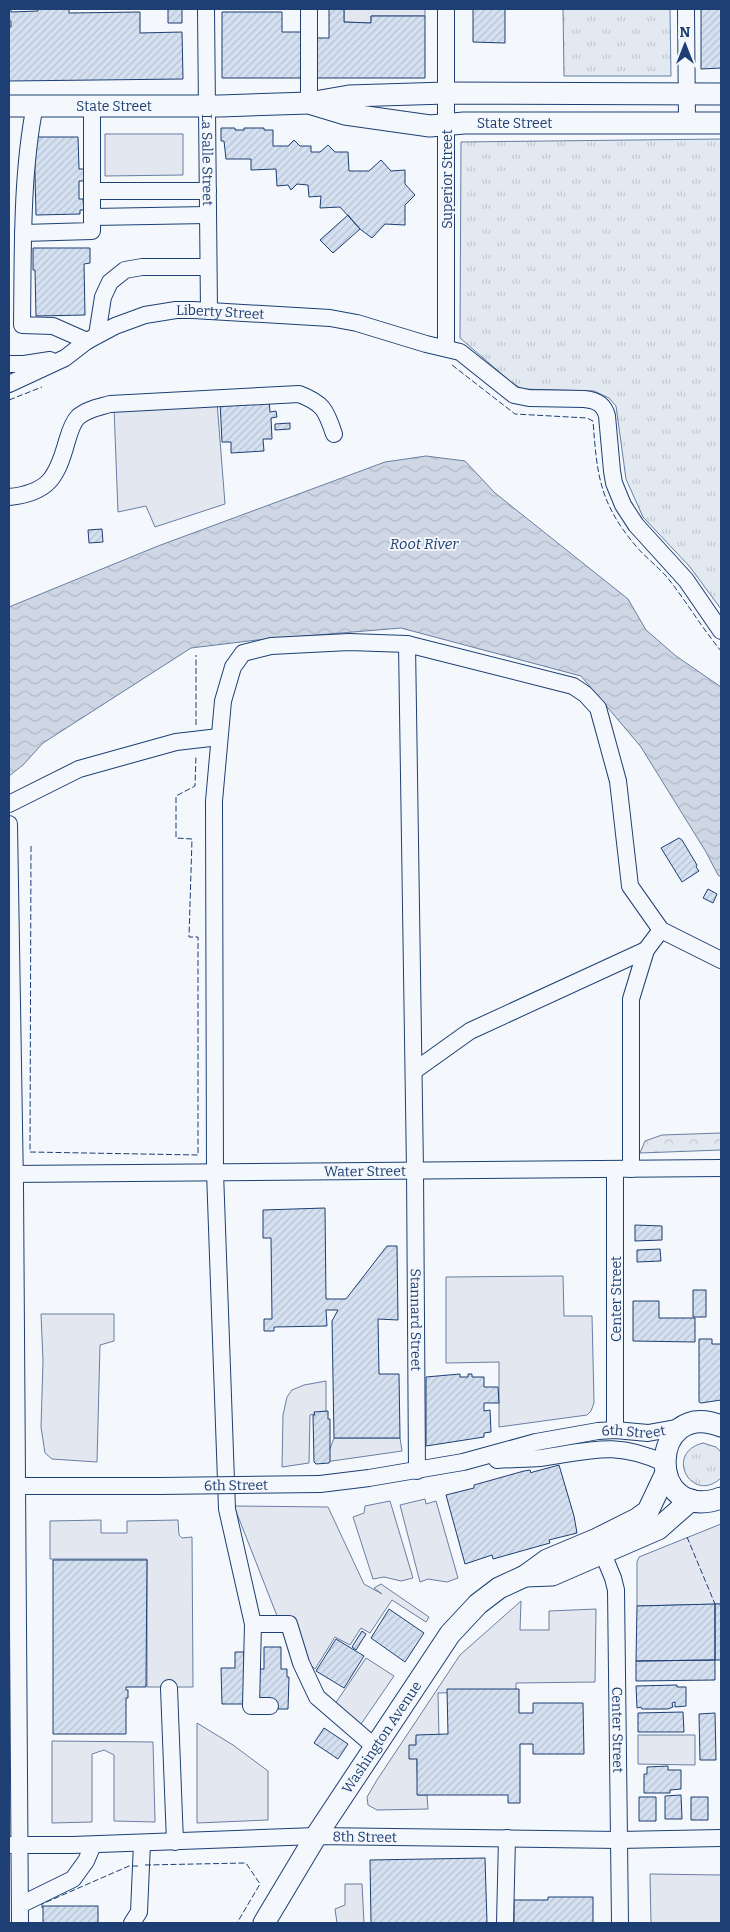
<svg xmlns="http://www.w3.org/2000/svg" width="730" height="1932" viewBox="0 0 730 1932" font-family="Bitter,serif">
<defs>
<pattern id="grass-tufts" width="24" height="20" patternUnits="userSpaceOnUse" patternTransform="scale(1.25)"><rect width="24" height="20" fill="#e3e9f0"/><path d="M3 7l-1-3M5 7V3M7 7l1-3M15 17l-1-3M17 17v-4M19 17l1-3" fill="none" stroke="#c2c9d1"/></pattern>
<pattern id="forest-crowns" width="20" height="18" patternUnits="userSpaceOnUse" patternTransform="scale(1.25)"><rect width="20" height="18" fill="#e3e9f0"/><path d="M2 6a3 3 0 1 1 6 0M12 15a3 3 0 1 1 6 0" fill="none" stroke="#c2c9d1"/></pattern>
<pattern id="water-waves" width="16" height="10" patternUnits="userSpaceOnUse" patternTransform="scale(1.25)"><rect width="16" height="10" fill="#cfd7e4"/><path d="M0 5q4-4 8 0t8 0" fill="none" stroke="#b1bac7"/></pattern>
<pattern id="building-hatch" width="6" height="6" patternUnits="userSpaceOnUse" patternTransform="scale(1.25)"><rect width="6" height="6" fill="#d5e0f0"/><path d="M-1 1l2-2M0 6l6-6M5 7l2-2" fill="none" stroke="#b6c1d1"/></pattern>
</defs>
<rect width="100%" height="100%" fill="#f4f7fb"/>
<!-- grass -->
<path fill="url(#grass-tufts)" stroke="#687fa3" d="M563 9H670L671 76H564Z
M721 139V609L690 567 643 517 626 479 616 406 609 398 594 391 522 389 511 382 460 338 461 142Z
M703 1443 716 1447 721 1452V1478C692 1505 663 1453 703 1443Z"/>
<!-- forest -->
<path fill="url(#forest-crowns)" stroke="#687fa3" d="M721 1133V1150L640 1153 645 1141 662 1135Z"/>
<!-- parking -->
<path fill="#e3e8f0" stroke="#687fa3" d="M344 9H425V16H371V23L344 22Z
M105 134H183V175L105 176Z
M217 402 225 504 155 527 146 506 118 512 114 408Z
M563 1276 564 1316H592L594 1403 591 1411 587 1415 499 1427V1362L446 1363V1277Z
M41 1314H114V1341L100 1345 97 1462 52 1459 45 1453 41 1427 43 1361Z
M326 1381V1411L310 1415 309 1463 282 1467 283 1415 287 1397 292 1390 304 1385Z
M334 1438H400L402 1451 325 1462Z
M425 1499 426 1504 436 1501 458 1578 447 1582 428 1579 420 1582 400 1505Z
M390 1501 413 1578 401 1581 384 1577 373 1579 353 1517 364 1513 365 1506Z
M234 1506 328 1507 364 1584 382 1594 374 1588 381 1584 429 1617 426 1622 392 1600 370 1633 361 1628 350 1645 335 1637 315 1669 288 1644Z
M101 1520V1533H127V1521L178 1520 179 1535 182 1538 192 1537 193 1687H147V1559H50V1521Z
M721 1524V1604L637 1606V1562L639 1557Z
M521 1601 520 1630H549V1611L596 1609 595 1682 516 1683V1691L438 1693 439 1737 416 1738 418 1795H427L428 1809 377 1810 368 1805 367 1797 377 1780 460 1655Z
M366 1658 394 1676 359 1727 335 1704Z
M197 1723 233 1745 268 1771V1820L197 1823Z
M638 1735H695V1765L638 1764Z
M52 1741 153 1742 155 1822 114 1821V1755L104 1750 92 1754V1822L52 1823Z
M650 1874 721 1875V1923H651Z
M345 1884H362L364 1923H337L335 1909 345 1905Z"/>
<!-- water -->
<path fill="url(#water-waves)" stroke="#687fa3" d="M426 456 465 461 495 493 628 599 646 630 676 656 721 687V877L718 875 706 852 641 747 581 676 401 628 257 640 191 648 43 743 23 765 9 776V607L158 546 385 462Z"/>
<!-- building -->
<path fill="url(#building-hatch)" stroke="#1d3f73" d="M9 9H11V12L38 11V9H69V13L140 12V33L182 32 183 79 9 81V27H11V21H9Z
M168 9H182V23H168Z
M329 9H344V22L371 23V16H425V78H316V38H329Z
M473 9H505V43L473 42Z
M701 9H721V68L701 69Z
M222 12H282V32H302V78H222Z
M221 128H235V130H244V128H264V130H273V146H288L294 140 300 146H311V152H320L328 145 335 152H348L349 171H369L381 160 391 171 405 170V184L415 195 405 205V225L385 224 372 238 360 229 340 207 320 208 321 196 309 197 308 185 297 184 291 190 288 185 277 186 276 169 251 170V159H226L224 141H221Z
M34 137H78L79 169H84V181H79V199H83L84 210H80V214L36 215Z
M348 215 360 229 333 253 320 240Z
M33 248H90V263L84 264 85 315 36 316 35 270H33Z
M269 399 270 412 276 411 277 417 271 418 272 439H263L264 451 231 453V442H222L220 402Z
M290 423V429L275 430V424Z
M102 529 103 542 89 543 88 530Z
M679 838 682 840 697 865 696 867 699 871 682 882 661 848Z
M708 889 717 894 713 903 703 898Z
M325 1208 326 1299H346L387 1246H397L398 1320 378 1319 379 1374H399L400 1438H334L332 1321 338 1310H326L327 1326 274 1327V1331H264V1319H272L271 1238H263V1210Z
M635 1225 662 1226V1240L635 1241Z
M660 1249 661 1261 637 1262V1250Z
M693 1290H706V1317H693Z
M633 1301H659V1318H695V1342L633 1341Z
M699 1339H712V1344H721V1400L701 1403 699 1402Z
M460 1374V1377H468V1374H472V1377H484V1387H498L499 1403H484V1411L490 1410 491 1432 484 1433V1437L426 1446V1377Z
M328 1411V1419H330V1461L329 1463 316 1464 314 1462 313 1415H315L314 1412Z
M559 1465 574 1516 577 1533 549 1540 550 1543 493 1559 492 1555 465 1564 446 1495 474 1488V1485L524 1471 530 1470 531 1473 533 1472Z
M53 1560H147L146 1687H126V1690H128V1698H126V1734H53Z
M715 1604V1660L636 1661 637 1606Z
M715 1604H721V1660H715Z
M389 1609 424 1633 405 1662 371 1638Z
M362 1631 366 1634 356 1650 352 1647Z
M336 1639 364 1656 344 1688 316 1671Z
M264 1647H281V1669H287V1677H289L288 1709H273L255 1703V1669H264Z
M235 1652H244L245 1704H222L221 1668H235Z
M715 1660V1680L636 1681V1661Z
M677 1685V1687H686V1706L675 1707V1702L672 1703 673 1707 668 1709H642L641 1707 637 1708 636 1686Z
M447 1689H519V1713H533V1703H583L584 1754H533V1744H520V1803H508V1795H417V1759H409V1745H416V1735L448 1734Z
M683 1712 684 1732H638V1713Z
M715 1713 716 1760H700L699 1714Z
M324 1728 348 1744 338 1759 314 1743Z
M668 1766V1770H681V1789L670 1790V1793H644V1774H647V1767Z
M681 1795 682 1819H665V1796Z
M639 1797H656V1821H639Z
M691 1797H708V1820H691Z
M485 1858 487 1923H371L370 1860Z
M548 1897H593V1923H514V1900H548Z
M43 1906H98V1923H43Z"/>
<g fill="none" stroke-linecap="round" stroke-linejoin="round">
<defs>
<g id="minor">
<path id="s1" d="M206 9 209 311"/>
<path d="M309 9V103"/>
<path d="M686 9 687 123"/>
<path d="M35 105C21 175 23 254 22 325L53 326 87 341"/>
<path d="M93 191H208"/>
<path d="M92 217 208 215"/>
<path d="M23 233 92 231V106"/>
<path d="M97 335 103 297 110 282 125 270 142 267H208"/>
<path d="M446 348V9"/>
<path d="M9 364H24L50 360"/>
<path id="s2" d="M9 384 65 358 87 341 115 326 145 315 176 310H193L330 318 357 323 426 344 460 352 514 395 529 398 584 399C596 400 604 404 607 416L612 471 614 483 623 505 636 525 686 580 721 631"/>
<path d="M9 497C49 493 57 477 67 441 69 434 73 422 78 417 87 409 100 407 110 404L299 394C323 403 326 410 334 434"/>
<path id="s3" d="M407 644 415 1170 417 1471"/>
<path d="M9 804 79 769 176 742 219 737"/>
<path d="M9 824 15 1186 20 1923"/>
<path d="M414 1071 470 1031 646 950"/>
<path d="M631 1169V999L646 950 661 930"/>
<path id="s4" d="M9 1174 721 1168"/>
<path d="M615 1430V1169"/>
<path d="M497 1460C511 1459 526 1459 540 1458 590 1451 615 1440 664 1463"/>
<path id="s5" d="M320 1484 369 1478 463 1462 536 1442 598 1431 615 1430 648 1433 687 1426"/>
<path d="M9 1486H160"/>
<path id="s6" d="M599 1544 613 1578 616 1590 620 1923"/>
<path d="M253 1624H289L301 1663 317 1697 375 1747"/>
<path d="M169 1688 175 1842"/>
<path d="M270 1706H251L253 1624 227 1509 215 1172 214 801 223 701 233 667 243 653 271 646 349 642 407 644 573 686 585 694 598 708 618 781 630 886 661 930 721 960"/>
<path id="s7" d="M9 1845H72L316 1836 619 1840 721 1838"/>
<path d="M20 1905 73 1879 86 1861 93 1845"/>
<path d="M132 1923 139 1912 142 1843"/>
<path d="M505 1923 507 1838"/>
</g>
<g id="major">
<path id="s8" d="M312 104 345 114 430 126 464 123H721"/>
<path id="s9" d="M9 106H220L309 103 349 96 446 93 721 94"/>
<path d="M721 1426C648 1397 645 1525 721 1498"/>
<path d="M525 1576 552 1575 658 1529 691 1500"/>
<path id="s10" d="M264 1923 316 1836 450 1634 478 1604 499 1588 525 1576 547 1560 597 1539 637 1519 648 1511 666 1473"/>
</g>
</defs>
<!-- minor casing -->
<use href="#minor" stroke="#1d3f73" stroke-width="18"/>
<!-- major casing -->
<use href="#major" stroke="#1d3f73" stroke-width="23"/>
<!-- minor -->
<use href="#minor" stroke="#f4f7fb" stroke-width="16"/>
<!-- major -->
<use href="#major" stroke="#f4f7fb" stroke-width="21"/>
<defs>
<g id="minor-bridge">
<path id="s11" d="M160 1486 320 1484"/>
</g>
</defs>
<!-- minor-bridge casing -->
<use href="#minor-bridge" stroke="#1d3f73" stroke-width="18" stroke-linecap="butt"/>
<!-- minor-bridge -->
<use href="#minor-bridge" stroke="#f4f7fb" stroke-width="16"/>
<!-- fence -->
<path stroke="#1d3f73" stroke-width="1" stroke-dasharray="6 2.5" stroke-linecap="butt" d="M452 365 515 414 587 418 593 421C597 474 599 502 635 545 644 556 657 566 667 577 686 601 702 628 721 651
M9 400 42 387
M196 725V655
M31 846 30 1152 198 1155V937H189L192 839 176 838V796L195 786 196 755
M687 1537 715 1604
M145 1865 246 1863 260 1884 237 1923
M42 1908V1904L129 1866H138"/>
</g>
<g text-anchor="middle" stroke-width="4" stroke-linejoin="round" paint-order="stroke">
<!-- street labels -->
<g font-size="14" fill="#1d3f73" stroke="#f4f7fb">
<text dy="5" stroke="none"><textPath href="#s9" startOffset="105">State Street</textPath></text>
<text dy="5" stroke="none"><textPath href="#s8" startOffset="205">State Street</textPath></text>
<text dy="5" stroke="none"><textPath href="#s1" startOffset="151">La Salle Street</textPath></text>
<text transform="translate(447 179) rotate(-90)" y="5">Superior Street</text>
<text dy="5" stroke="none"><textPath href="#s2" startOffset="229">Liberty Street</textPath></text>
<text dy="5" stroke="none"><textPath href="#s4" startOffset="356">Water Street</textPath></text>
<text transform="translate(616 1299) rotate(-90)" y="5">Center Street</text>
<text dy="5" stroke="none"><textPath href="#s3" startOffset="676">Stannard Street</textPath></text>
<text dy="5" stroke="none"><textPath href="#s5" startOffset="319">6th Street</textPath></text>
<text dy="5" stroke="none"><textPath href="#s11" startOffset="76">6th Street</textPath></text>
<text dy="5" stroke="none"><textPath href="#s6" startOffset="189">Center Street</textPath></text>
<text dy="5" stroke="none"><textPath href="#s10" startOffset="220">Washington Avenue</textPath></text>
<text dy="5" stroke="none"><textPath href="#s7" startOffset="356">8th Street</textPath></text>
</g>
<!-- water labels -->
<g font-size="15" font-style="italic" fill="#1d3f73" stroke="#f4f7fb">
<text x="424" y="549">Root River</text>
</g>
</g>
<!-- border -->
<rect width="730" height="1932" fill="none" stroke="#1d3f73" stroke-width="20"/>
<!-- north arrow -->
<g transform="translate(685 45)" stroke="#f4f7fb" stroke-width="4" paint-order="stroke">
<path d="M0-4L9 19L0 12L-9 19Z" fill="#1d3f73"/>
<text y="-8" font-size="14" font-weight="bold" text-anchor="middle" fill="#1d3f73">N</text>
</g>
</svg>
